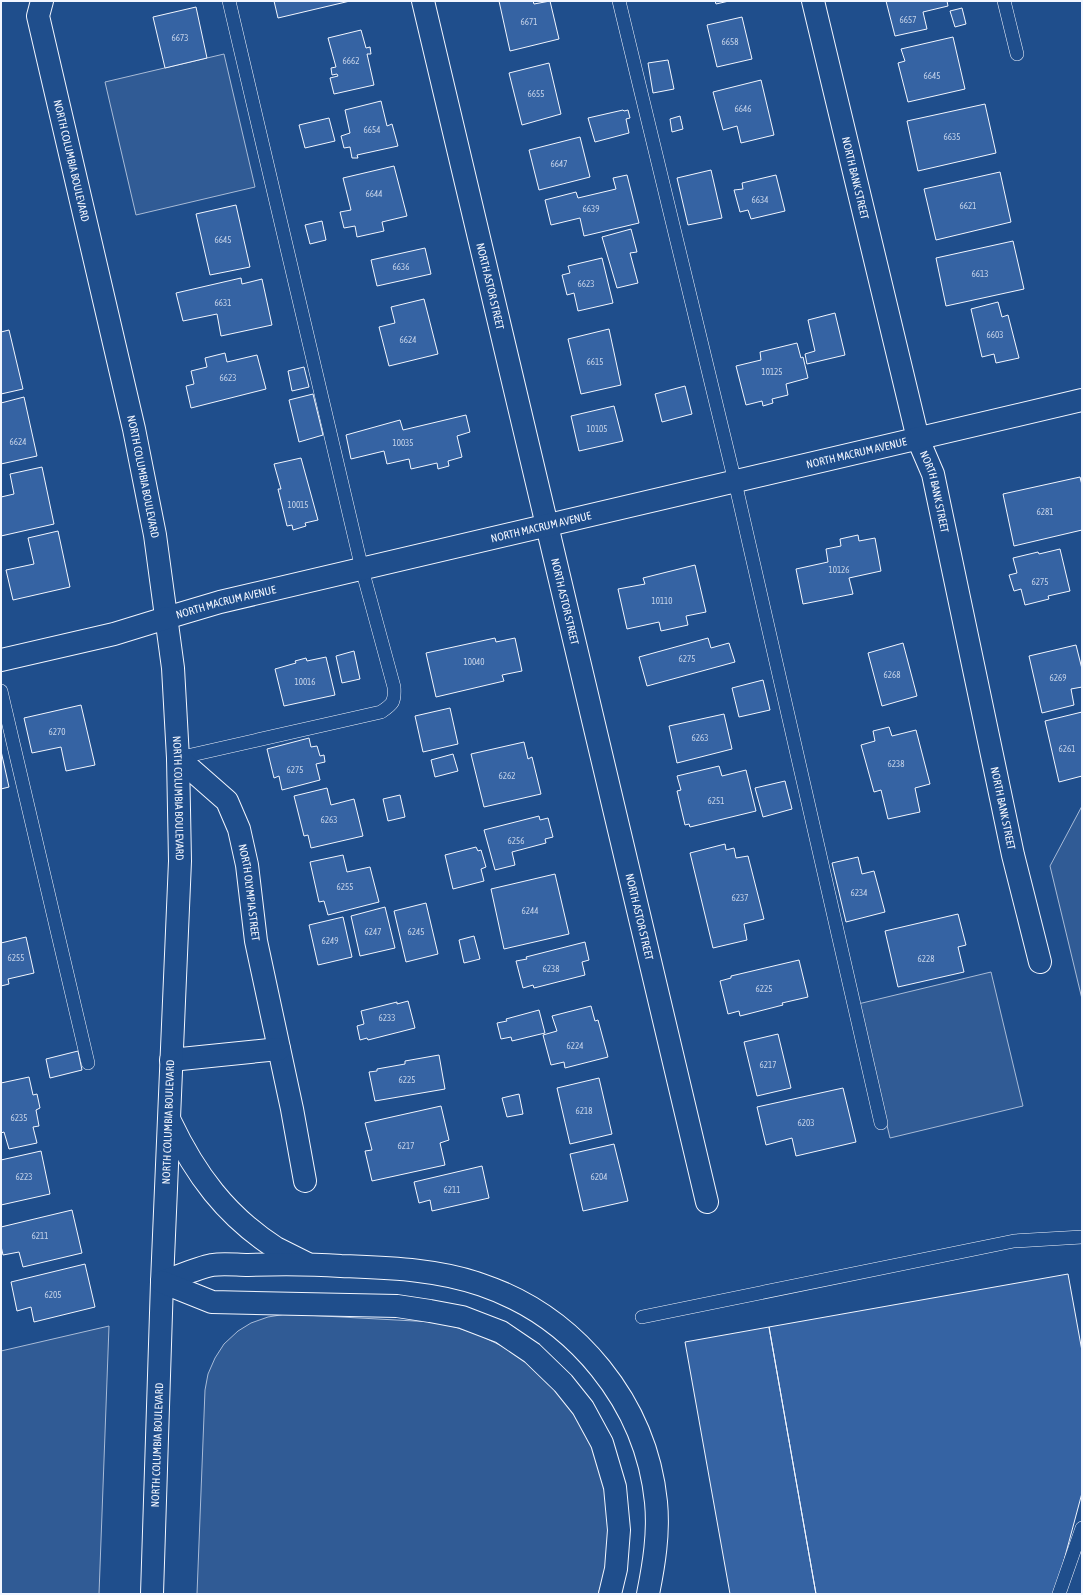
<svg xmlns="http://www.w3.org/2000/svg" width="1083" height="1595" viewBox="0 0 1083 1595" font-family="'Asap Condensed',sans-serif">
<rect width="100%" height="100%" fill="#1f4e8c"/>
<!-- built -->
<path fill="#305b95" stroke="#a8bbd7" d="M224 54 255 187 136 215 105 82Z
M1082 806V999L1050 866Z
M991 972 1023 1106 890 1138 858 1004Z
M286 1314 433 1322 455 1327 477 1334 514 1352 549 1380 586 1430 602 1471 610 1535 604 1576 598 1594H197L205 1390 208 1374 215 1358 224 1344 238 1331 251 1323 268 1317Z
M109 1326 99 1594H1V1351Z"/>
<!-- building -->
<path fill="#3563a3" stroke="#f2f6ff" d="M274 1H350L278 18Z
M499 1H533L534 4 550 1 559 39 510 51Z
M715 1H729L716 4Z
M886 1H947L948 6 923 12 927 29 895 36Z
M196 7 207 58 165 68 153 17Z
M962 8 966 24 955 27 950 11Z
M742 17 752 59 717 67 707 25Z
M361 30 366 48 370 47 371 54H367L374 85 334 94 330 78 338 76 337 74 332 75 331 68 336 67 328 38Z
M953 37 965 89 908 102 898 63 905 61 901 49Z
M668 60 674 89 653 93 648 63Z
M549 63 561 114 522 125 509 73Z
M761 80 774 135 741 143 737 126 723 130 713 92Z
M381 101 387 126 392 124 398 146 357 155 358 158H352L350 147 344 148 341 136 350 133 345 110Z
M985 104 996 153 918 171 907 121Z
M623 110 624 111 628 110 630 118 626 119 629 133 595 142 588 118Z
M680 116 683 129 672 132 670 119Z
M329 118 335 141 305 148 299 125Z
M580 137 590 177 539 190 529 150Z
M394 166 407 216 382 222 384 231 357 237 355 226 344 228 340 212 351 210 343 178Z
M711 170 722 218 688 225 677 178Z
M1000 172 1011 222 936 240 924 189Z
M627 175 639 223 584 236 580 218 551 225 545 200 576 192 578 198 616 189 613 178Z
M776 175 785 211 751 219 748 210 740 212 734 190 743 189 742 183Z
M236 205 250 267 210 275 196 214Z
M322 221 326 240 310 244 305 225Z
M631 229 637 252 630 253 638 283 617 288 602 237Z
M1013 241 1024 289 946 306 936 258Z
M425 248 431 274 377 286 371 260Z
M602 258 613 303 578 311 574 293 567 295 562 275 570 273 568 266Z
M241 278 242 284 262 279 272 325 221 336 217 314 183 321 176 293Z
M424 299 438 354 389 366 379 327 395 323 391 307Z
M998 302 1002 317 1008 315 1019 358 996 363 994 354 982 357 971 309Z
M835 313 845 355 807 364 805 354 815 351 808 320Z
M609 329 621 385 581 394 568 339Z
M9 330 23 389 1 394V332Z
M797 343 801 358 803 357 808 378 786 384 788 395 772 399 773 403 763 406 762 401 746 405 736 366 761 360 760 352Z
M225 353 227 362 257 355 266 389 191 408 186 386 194 384 191 371 207 367 205 358Z
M304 367 309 387 292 391 288 371Z
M685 386 692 414 662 422 655 394Z
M313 394 323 435 299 442 289 400Z
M24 397 37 456 1 464V403Z
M614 406 623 441 579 451 571 416Z
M466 415 470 432 457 436 462 457 448 461 449 466 438 469 437 463 411 469 409 459 387 464 384 451 351 459 346 435 400 420 403 430Z
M301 458 318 520 305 523 306 526 293 530 292 525 287 526 278 489H281L274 464Z
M42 467 54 524 1 536V497L14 494 10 474Z
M1080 477 1082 485V530L1014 546 1003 494Z
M58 531 70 587 13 600 6 570 34 564 28 538Z
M858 535 859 541 875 538 881 571 849 578 853 594 803 604 796 569 828 562 826 549 841 546 840 539Z
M1060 549 1070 591 1048 596 1049 599 1025 605 1021 589 1014 591 1009 575 1017 573 1013 558 1038 552 1039 554Z
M695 565 706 612 686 616 688 625 661 631 659 622 627 629 618 589 645 584 643 578Z
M495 638 496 642 515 638 522 671 502 675 504 681 436 697 426 653Z
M708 638 711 648 729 643 735 662 647 686 639 657Z
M903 643 917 696 882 706 868 653Z
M1076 645 1082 669V687L1071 689 1074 705 1042 713 1029 656Z
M354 651 360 679 342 683 336 656Z
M326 657 335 695 284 706 275 669 296 663 295 661 306 658 307 661Z
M763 680 770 710 739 717 732 688Z
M81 705 95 765 66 771 61 747 32 753 24 718Z
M450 708 458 744 423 752 415 716Z
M1082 712V776L1059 782 1045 721Z
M724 714 732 749 677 763 669 726Z
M889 727 892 736 916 730 930 784 915 788 920 812 888 819 881 790 874 792 861 745 875 741 873 731Z
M309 738 311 747 317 746 320 756 324 755 325 762 316 764 320 780 282 790 279 776 274 778 267 749Z
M524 742 528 759 532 757 541 794 484 807 471 754Z
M1 751 9 787 1 789Z
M453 754 458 771 435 777 431 760Z
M719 766 722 776 746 770 756 811 690 827 689 824 685 825 677 791 681 790 677 776Z
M785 781 792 809 763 817 755 788Z
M327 788 331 805 354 799 363 836 311 848 308 835 304 836 294 796Z
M400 795 405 817 388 821 383 799Z
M539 816 540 820 548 818 553 837 545 839 546 843 512 852 515 865 495 870 484 830Z
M725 844 726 850 734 848 736 858 748 856 764 919 744 924 747 940 713 948 690 853Z
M476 847 478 851 481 850 486 867 481 869 484 881 453 889 445 855Z
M343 855 347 872 370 867 379 902 328 915 324 901 319 902 310 862Z
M858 857 862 874 874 871 885 912 846 922 832 863Z
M555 874 569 934 504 949 491 889Z
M426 903 438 954 406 962 394 911Z
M385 907 395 948 360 956 351 916Z
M958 914 966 945 958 947 964 972 898 987 885 931Z
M343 917 352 957 318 965 309 925Z
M474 936 480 959 464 963 459 940Z
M26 937 34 973 8 979 9 984 1 986V943Z
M585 942 589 960 582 962 585 975 534 988 533 985 523 988 516 961 527 959 526 957Z
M799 960 808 997 782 1003 783 1005 740 1016 739 1011 728 1014 720 981 731 978V976Z
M408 1001 415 1028 368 1040 367 1038 360 1040 357 1026 364 1024 361 1011 397 1002V1004Z
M591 1006 595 1021 598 1020 608 1057 565 1068 564 1062 551 1065 543 1035 557 1031 552 1016Z
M539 1010 545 1033 512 1041 511 1037 501 1039 497 1023 507 1021 506 1019Z
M778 1034 791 1088 757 1096 744 1042Z
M78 1051 82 1070 50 1078 46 1059Z
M439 1055 445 1089 375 1101 369 1072 377 1071V1069L405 1064V1061Z
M29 1077 33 1095 37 1094 40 1108 36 1110 39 1126 33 1127 37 1143 9 1149 4 1132 1 1133V1083Z
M599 1078 612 1134 570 1144 557 1088Z
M843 1088 856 1142 796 1156 792 1138 766 1145 757 1107Z
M519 1094 523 1114 507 1117 502 1098Z
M441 1106 449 1140 440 1143 445 1165 372 1181 365 1151 372 1150 365 1123Z
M614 1144 628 1201 583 1211 570 1154Z
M41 1151 50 1194 1 1205V1160Z
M482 1166 489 1198 432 1211 430 1200 419 1203 414 1182Z
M72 1210 82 1253 23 1267 19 1252 3 1255 1 1246V1227Z
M85 1264 95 1307 34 1322 31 1307 17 1311 11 1282Z
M1068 1274 1082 1351V1493L1055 1594H816L769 1327Z
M769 1327 816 1594H730L685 1342Z"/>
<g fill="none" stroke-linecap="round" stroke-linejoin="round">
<defs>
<path id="lane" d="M619 1 735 482 881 1123
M1004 1 1017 54
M1 691 88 1063
M178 758 381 712C393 704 395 702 394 687L362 569 229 1
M642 1317 1014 1241 1082 1237
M1059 1594 1082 1528"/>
<g id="street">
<path id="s1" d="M423 1 707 1202"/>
<path id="s2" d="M813 1 918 439 933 474 1013 855 1040 962"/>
<path id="s3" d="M166 618 220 602 1082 400"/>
<path id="s4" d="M178 758 227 801 239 829 247 865 256 941 292 1109 305 1181"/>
<path d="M171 1060 279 1049"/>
</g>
<g id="secondary">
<path id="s5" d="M42 1 38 16 134 429 155 535 173 668 178 758 180 861 162 1282 152 1594"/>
<path d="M1 660 114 634 166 618"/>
<path d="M170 1121C195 1174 226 1216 276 1248 286 1253 296 1258 306 1263"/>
<path d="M162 1282C177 1277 197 1268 212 1265 224 1263 237 1265 248 1265 279 1264 310 1264 341 1266 389 1268 437 1269 482 1285 576 1317 646 1403 656 1502 659 1533 654 1564 648 1594"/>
<path d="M162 1282 212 1302 397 1306 430 1311 462 1317 501 1332 532 1353 563 1383 583 1408 602 1443 615 1487 619 1530 616 1569 610 1594"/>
</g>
</defs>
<!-- lane casing -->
<use href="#lane" stroke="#f2f6ff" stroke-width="14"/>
<!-- street casing -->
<use href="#street" stroke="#f2f6ff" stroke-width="24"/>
<!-- secondary casing -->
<use href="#secondary" stroke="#f2f6ff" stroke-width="24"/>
<!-- lane -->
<use href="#lane" stroke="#1f4e8c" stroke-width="13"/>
<!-- street -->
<use href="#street" stroke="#1f4e8c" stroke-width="22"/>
<!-- secondary -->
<use href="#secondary" stroke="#1f4e8c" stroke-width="22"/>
</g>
<g text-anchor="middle" stroke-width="3" stroke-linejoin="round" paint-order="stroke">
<!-- number labels -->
<g font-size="9" fill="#c3d1e8">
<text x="908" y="23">6657</text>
<text x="529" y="25">6671</text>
<text x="180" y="41">6673</text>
<text x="730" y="45">6658</text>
<text x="351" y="64">6662</text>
<text x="932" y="79">6645</text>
<text x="536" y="97">6655</text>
<text x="743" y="112">6646</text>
<text x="372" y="133">6654</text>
<text x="952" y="140">6635</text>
<text x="559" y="167">6647</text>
<text x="374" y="197">6644</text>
<text x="760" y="203">6634</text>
<text x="968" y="209">6621</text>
<text x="591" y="212">6639</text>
<text x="223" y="243">6645</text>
<text x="401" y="270">6636</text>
<text x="980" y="277">6613</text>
<text x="586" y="287">6623</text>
<text x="223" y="306">6631</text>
<text x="995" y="338">6603</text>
<text x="408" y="343">6624</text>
<text x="595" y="365">6615</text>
<text x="772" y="375">10125</text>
<text x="228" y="381">6623</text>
<text x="597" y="432">10105</text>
<text x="18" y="445">6624</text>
<text x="403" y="446">10035</text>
<text x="298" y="508">10015</text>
<text x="1045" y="515">6281</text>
<text x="839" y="573">10126</text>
<text x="1040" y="585">6275</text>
<text x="662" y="604">10110</text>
<text x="687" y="662">6275</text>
<text x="474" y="665">10040</text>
<text x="892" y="678">6268</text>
<text x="1058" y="681">6269</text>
<text x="305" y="685">10016</text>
<text x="57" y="735">6270</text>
<text x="700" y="741">6263</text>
<text x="1067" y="752">6261</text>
<text x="896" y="767">6238</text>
<text x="295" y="773">6275</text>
<text x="507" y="779">6262</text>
<text x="716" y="804">6251</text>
<text x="329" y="823">6263</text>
<text x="516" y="844">6256</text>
<text x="345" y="890">6255</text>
<text x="859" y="896">6234</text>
<text x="740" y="901">6237</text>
<text x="530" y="914">6244</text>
<text x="373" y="935">6247</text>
<text x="416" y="935">6245</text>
<text x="330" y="944">6249</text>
<text x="16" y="961">6255</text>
<text x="926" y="962">6228</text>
<text x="551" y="972">6238</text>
<text x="764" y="992">6225</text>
<text x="387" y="1021">6233</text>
<text x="575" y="1049">6224</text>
<text x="768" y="1068">6217</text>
<text x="407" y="1083">6225</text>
<text x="584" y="1114">6218</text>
<text x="19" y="1121">6235</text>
<text x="806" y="1126">6203</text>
<text x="406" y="1149">6217</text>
<text x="24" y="1180">6223</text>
<text x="599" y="1180">6204</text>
<text x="452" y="1193">6211</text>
<text x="40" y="1239">6211</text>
<text x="53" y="1298">6205</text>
</g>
<!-- street labels -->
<g font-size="11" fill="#f2f6ff" stroke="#1f4e8c">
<text dy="4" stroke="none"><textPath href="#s5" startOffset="164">NORTH COLUMBIA BOULEVARD</textPath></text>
<text dy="4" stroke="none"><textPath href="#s2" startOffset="182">NORTH BANK STREET</textPath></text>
<text dy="4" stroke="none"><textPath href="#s1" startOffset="293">NORTH ASTOR STREET</textPath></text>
<text dy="4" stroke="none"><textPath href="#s3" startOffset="710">NORTH MACRUM AVENUE</textPath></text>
<text dy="4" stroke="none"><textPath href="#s5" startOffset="488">NORTH COLUMBIA BOULEVARD</textPath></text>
<text dy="4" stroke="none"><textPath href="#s2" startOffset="506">NORTH BANK STREET</textPath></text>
<text dy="4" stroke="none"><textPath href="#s3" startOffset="386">NORTH MACRUM AVENUE</textPath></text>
<text dy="4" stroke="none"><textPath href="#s1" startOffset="617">NORTH ASTOR STREET</textPath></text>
<text dy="4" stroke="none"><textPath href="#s3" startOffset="62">NORTH MACRUM AVENUE</textPath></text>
<text dy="4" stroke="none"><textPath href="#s5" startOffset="812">NORTH COLUMBIA BOULEVARD</textPath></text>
<text dy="4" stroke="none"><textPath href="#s2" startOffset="830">NORTH BANK STREET</textPath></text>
<text dy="4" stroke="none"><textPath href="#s4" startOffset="160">NORTH OLYMPIA STREET</textPath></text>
<text dy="4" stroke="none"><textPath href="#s1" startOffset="941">NORTH ASTOR STREET</textPath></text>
<text transform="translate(168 1122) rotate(-88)" y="4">NORTH COLUMBIA BOULEVARD</text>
<text transform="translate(157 1445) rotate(-88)" y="4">NORTH COLUMBIA BOULEVARD</text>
</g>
</g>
<!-- border -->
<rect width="1083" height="1595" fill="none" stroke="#f2f6ff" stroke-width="4"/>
</svg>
